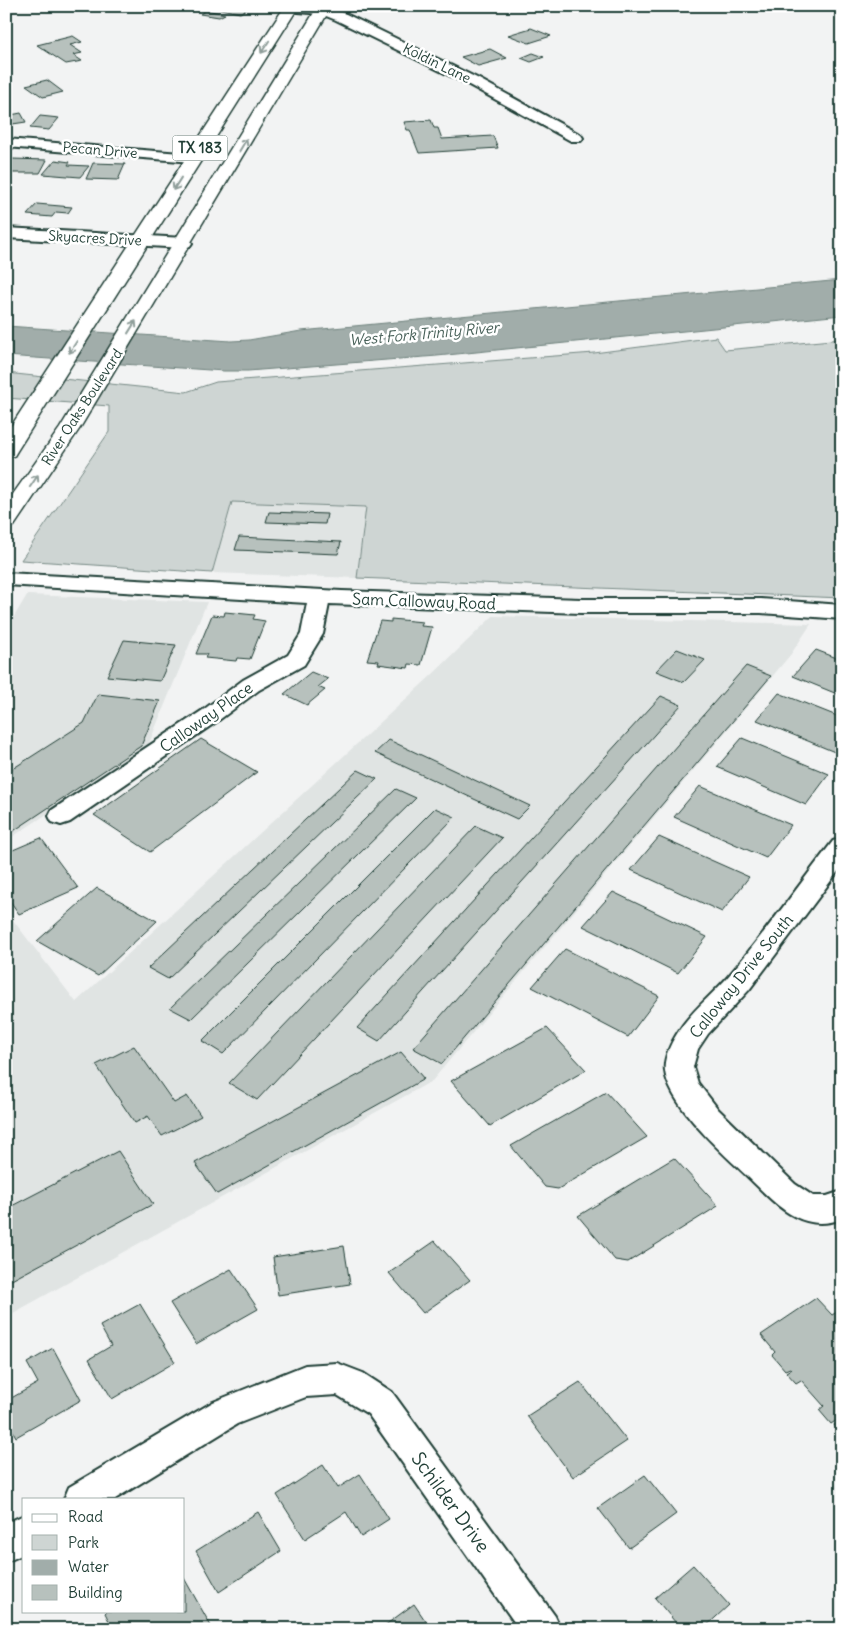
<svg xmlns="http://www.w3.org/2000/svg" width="848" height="1635" viewBox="0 0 848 1635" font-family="Delius,sans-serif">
<rect width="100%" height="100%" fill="#f2f3f3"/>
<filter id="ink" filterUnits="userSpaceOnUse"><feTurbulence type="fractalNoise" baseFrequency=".02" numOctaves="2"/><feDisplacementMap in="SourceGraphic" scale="10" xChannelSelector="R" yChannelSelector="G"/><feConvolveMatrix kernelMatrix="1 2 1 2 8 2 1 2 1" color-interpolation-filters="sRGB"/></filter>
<g filter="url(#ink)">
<!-- built -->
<path fill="#e0e4e3" d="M232 502 366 507 357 578 212 573Z
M27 595 207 602 147 748 6 841V630Z
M493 616 811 624 791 654 432 1081 6 1317V911L76 1002 432 675Z"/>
<!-- green -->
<path fill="#ced5d3" stroke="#768984" d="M716 337 725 350 842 339V598L357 578 366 507 232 502 212 573 21 560 109 432V406L6 398V373L186 392 216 382 594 353Z"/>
<!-- water -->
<path fill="#a1adaa" stroke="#6d807b" d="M842 280V315L437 356 248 371H224L6 356V326L231 341 249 340 301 331Z"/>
<!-- building -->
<path fill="#b7c1bd" stroke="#1f3d34" d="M206 6H253L240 13Z
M206 10 225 14 219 17 200 14Z
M531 28 551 36 529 43 508 35Z
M73 36 82 42 70 45 82 53 73 55 82 61 66 64 37 45Z
M490 49 507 58 478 66 461 57Z
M533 53 544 57 531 62 521 58Z
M47 80 63 92 43 97 26 85Z
M21 113 26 122 6 125V116Z
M40 116 59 118 49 130 30 128Z
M431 120 434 128H438L442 139 493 136 498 148 419 153 410 130H407L404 122Z
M12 159 47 160 40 173H6Z
M55 160 70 162 68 165 89 166 80 177 43 174Z
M93 163 125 164 118 180 86 179Z
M37 204 72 207 68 213 56 212 52 217 27 215Z
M269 512 327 514 325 524 266 522Z
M239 537 341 542 338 554 235 550Z
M225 612 255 615 253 619 265 621 250 659 237 658 236 661 205 658 207 654H196L212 615 224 616Z
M391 619 423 622 421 626 432 627 421 665 409 664 408 668 378 664 379 661 367 660 380 621 391 622Z
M124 640 176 645 160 681 107 676Z
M677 649 705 660 684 682 656 671Z
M816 650 842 660V696L793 676Z
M746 666 771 676 442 1064 413 1048Z
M311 672 328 679 318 687 325 690 307 705 284 694Z
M779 693 842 718V755L757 720Z
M98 694 160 701 141 746 6 836V773L84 723Z
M661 696 681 705 379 1041 357 1028Z
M742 738 829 774 806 805 717 767Z
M201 739 257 772 150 852 94 815Z
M389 740 530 806 517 819 375 753Z
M358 770 377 779 168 979 148 968Z
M700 786 791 825 766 858 674 817Z
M396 789 416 798 191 1019 170 1008Z
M435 808 455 817 223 1054 202 1041Z
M476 826 502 838 257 1100 229 1083Z
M659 837 749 877 722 912 631 870Z
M41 838 78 888 19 914 6 895V853Z
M97 888 157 921 98 976 37 941Z
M613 892 707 937 678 973 583 926Z
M565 949 659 996 628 1037 532 987Z
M547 1028 586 1070 490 1126 451 1081Z
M134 1046 174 1103 187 1096 201 1116 162 1136 148 1116 135 1123 96 1065Z
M401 1052 424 1079 217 1194 195 1163Z
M606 1092 647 1137 558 1189 545 1187 511 1146Z
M118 1151 153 1204 6 1283V1209Z
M674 1158 718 1206 628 1262 615 1260 578 1216Z
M435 1241 470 1280 423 1313 389 1273Z
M344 1246 350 1284 278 1295 273 1257Z
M231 1269 258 1309 196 1344 170 1303Z
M816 1298 832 1315 837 1312 842 1317V1434L834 1425 839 1422 837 1420 831 1424 819 1410 824 1406 801 1380 796 1383 786 1372 791 1369 790 1368 785 1370 772 1355 775 1352 761 1335Z
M140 1304 175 1362 112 1399 89 1359 111 1346 100 1326Z
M53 1348 81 1400 16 1437 6 1418V1401L38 1383 27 1363Z
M580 1382 627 1441 573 1477 527 1416Z
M323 1465 338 1488 360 1474 389 1519 361 1537 346 1512 305 1539 277 1495Z
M645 1475 676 1514 629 1548 598 1508Z
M258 1512 281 1551 219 1592 196 1551Z
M693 1565 729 1605 703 1629H681L655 1598Z
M184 1578 211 1626 207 1629H113L105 1613 107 1611H184Z
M414 1604 431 1629H380Z
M82 1621 87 1629H69Z"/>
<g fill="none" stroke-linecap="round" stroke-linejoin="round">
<defs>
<path id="minor" d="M286 6H323L346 14 479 79 581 135 583 138 581 141H571L469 85 336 20 321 14 287 11Z
M6 139 193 154 198 155 200 158 198 161 193 162 6 147Z
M6 228 184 238 190 240 192 243 190 246 184 248 6 238Z
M6 573 342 591 581 599H761L842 605V619L761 613H581L329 604 323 634 304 665 259 690 219 720 70 822 61 825 52 822 49 816 52 810 203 710 243 680 288 655 301 634 307 603 6 585Z
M842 838V866L749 990 708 1034 698 1049 693 1067 698 1083 718 1109 795 1184 813 1196H827L842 1191V1219C800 1234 776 1204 748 1177 724 1154 669 1106 665 1071 663 1057 672 1041 680 1029 694 1008 715 993 731 973 767 930 799 885 833 841Z
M337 1363 363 1373 392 1392 555 1616 561 1629H519L368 1414 337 1395 306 1397 237 1424 115 1499H64L69 1487 213 1402 305 1365Z
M24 1515V1554L6 1562V1523Z"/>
<path id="primary" d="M285 6H299L17 451 14 456 6 457V434Z
M318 6H332L80 428 14 526 6 528V504L60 428Z"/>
</defs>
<!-- minor casing -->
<use href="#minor" stroke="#1f3d34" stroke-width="4"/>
<!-- primary casing -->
<use href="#primary" stroke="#1f3d34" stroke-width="3"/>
<!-- minor -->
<use href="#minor" fill="#fff" fill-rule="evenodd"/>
<!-- primary -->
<use href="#primary" fill="#fff" fill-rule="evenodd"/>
</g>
<!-- one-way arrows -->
<defs><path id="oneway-shaft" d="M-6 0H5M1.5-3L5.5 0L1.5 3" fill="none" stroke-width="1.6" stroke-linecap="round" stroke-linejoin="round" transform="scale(1.25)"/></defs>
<g stroke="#8f9e9a">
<use href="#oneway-shaft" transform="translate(265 47) rotate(123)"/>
<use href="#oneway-shaft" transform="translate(243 145) rotate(-59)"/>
<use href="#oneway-shaft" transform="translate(177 184) rotate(122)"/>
<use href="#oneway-shaft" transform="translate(132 327) rotate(-58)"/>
<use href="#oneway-shaft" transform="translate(73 347) rotate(123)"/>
<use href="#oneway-shaft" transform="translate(34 481) rotate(-56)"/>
</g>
</g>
<g text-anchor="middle" stroke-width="5" stroke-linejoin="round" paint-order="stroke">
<!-- far-street labels -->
<g font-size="14" fill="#1f3d34" stroke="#fff">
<text transform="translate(437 63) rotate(26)" y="5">Koldin Lane</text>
<text transform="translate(100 150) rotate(5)" y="5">Pecan Drive</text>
<text transform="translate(95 238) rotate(3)" y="5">Skyacres Drive</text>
<text transform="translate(82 407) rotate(-57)" y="5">River Oaks Boulevard</text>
</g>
<!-- shield labels -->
<rect fill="#fff" stroke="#627771" stroke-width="1" x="172.5" y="135.5" width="55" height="25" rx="4"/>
<g font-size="15" font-weight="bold" fill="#1f3d34">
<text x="200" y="153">TX 183</text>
</g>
<!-- far-water labels -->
<g font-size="15" font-style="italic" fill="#465f57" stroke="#fff">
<text transform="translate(424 334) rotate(-5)" y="5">West Fork Trinity River</text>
</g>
<!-- street labels -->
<g font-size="16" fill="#1f3d34" stroke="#fff">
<text transform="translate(424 601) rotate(2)" y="6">Sam Calloway Road</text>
<text transform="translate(206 717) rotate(-35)" y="6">Calloway Place</text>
<text transform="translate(741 976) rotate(-51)" y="6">Calloway Drive South</text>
</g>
<!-- near-street labels -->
<g font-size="19" fill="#1f3d34" stroke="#fff">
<text transform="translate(451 1502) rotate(54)" y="7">Schilder Drive</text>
</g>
</g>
<!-- margin -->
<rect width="848" height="1635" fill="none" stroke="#fff" stroke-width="25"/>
<rect x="12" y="12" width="823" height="1610" fill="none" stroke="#1f3d34" stroke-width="2" filter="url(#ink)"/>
<!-- legend -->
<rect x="22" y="1498" width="162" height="115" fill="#ffffff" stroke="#a5b1ae"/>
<rect x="32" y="1514" width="25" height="8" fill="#ffffff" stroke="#a5b1ae"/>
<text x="68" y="1522" font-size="15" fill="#1f3d34">Road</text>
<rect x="32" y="1535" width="25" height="15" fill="#ced5d3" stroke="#a5b1ae"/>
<text x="68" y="1548" font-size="15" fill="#1f3d34">Park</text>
<rect x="32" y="1560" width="25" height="15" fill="#a1adaa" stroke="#a5b1ae"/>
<text x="68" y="1572" font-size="15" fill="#1f3d34">Water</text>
<rect x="32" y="1585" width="25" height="15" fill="#b7c1bd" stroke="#a5b1ae"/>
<text x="68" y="1598" font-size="15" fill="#1f3d34">Building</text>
</svg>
